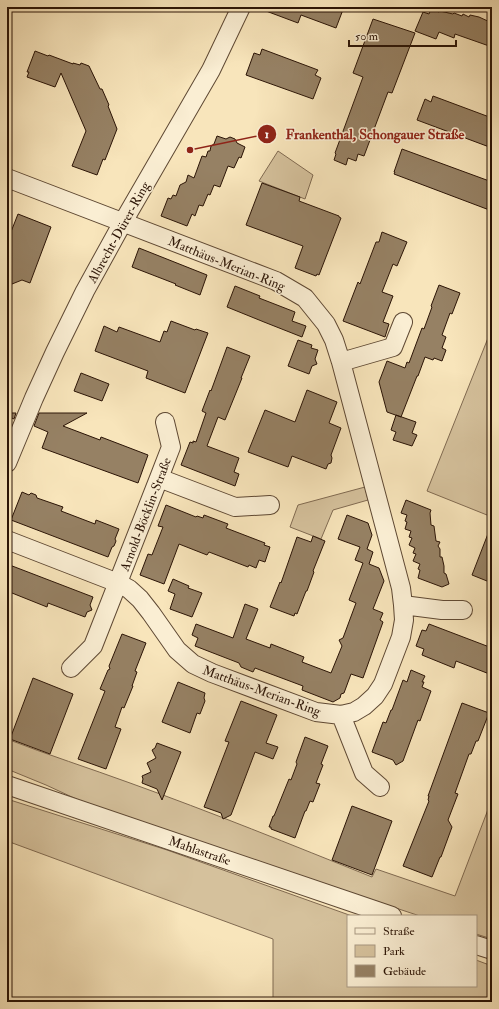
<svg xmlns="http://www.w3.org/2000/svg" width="499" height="1009" viewBox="0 0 499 1009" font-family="'IM FELL Double Pica',serif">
<rect width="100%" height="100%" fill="#f8e5bb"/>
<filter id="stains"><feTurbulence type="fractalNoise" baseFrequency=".005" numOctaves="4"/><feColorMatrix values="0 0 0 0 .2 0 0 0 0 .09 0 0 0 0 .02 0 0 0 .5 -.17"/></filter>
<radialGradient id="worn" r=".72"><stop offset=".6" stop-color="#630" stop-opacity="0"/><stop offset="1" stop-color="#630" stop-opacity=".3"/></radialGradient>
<!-- green -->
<path fill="#d5c19c" stroke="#806a51" d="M278 151 313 175 305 199 259 181Z
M492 328V517L427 491Z
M365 487 368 500 333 510 321 539 290 527 298 505Z
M7 739C48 755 89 768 130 783 211 812 292 845 372 877L376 869 455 896 492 799V939L476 934V916H420L244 858 100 810 46 785 7 769Z
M7 799 167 850 352 916H348V986H476V960L492 966V1002H273V939L7 841Z"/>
<!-- building -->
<path fill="#968164" stroke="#2b1406" d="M258 7H344L336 28 301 15 298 23 258 8Z
M431 9 439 12 440 11 453 14 454 13 462 16 463 14 469 17 470 15 479 17 492 23V47L455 34 454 38 439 32 436 39 415 31 423 12 429 14Z
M373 19 415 33 392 93 388 92 364 156 358 154 356 161 348 158 346 165 334 160 336 154 335 153 363 77 353 73Z
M262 49 318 70 315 75 321 78 313 99 246 75 254 53 260 55Z
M35 51 48 56 49 55 73 64V63L80 65 81 63 89 66 100 89H102L109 105 108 106 117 129 105 160 103 159 97 175 72 166 86 131 61 73 55 87 27 77 29 72H27Z
M433 96 492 118V148L417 120 425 99 431 102Z
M217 136 226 139 230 137 235 139 237 143 245 147 241 158 239 157 234 168 228 166 220 187 214 185 210 195 208 194 203 206 199 205 195 216 192 214 187 226 161 216 168 198 171 199 173 195 176 196 180 185 186 182 188 175 194 178 202 156 206 157 208 151H210L211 146 214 144Z
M402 149 492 182V211L394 174 395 172H394Z
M262 183 300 197 299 201 339 216V217L341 218 319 275 317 274 316 276 295 268 303 246 246 225Z
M18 214 51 227 30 283 22 280 7 286V242Z
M382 232 407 242 397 266 393 264 382 292 393 296 383 322 389 324 385 337 343 321 358 282 360 284 376 242H379Z
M139 248 207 275 200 295 175 285 176 284 132 267Z
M439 285 460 293 452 314 450 313 442 335 446 337 442 348 446 350 442 361 434 358 433 360 425 357 418 376H417L401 417 387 412 379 382 387 361 405 368 407 362 409 363 422 328 424 329 432 307 431 306Z
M235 286 260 296 259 298 295 312 292 321 306 326 302 337 264 322 227 307Z
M171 321 195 330 196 329 208 333 185 393 146 378 148 371 95 351 104 326 117 332 119 327 160 342 164 331 167 332Z
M298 340 312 345 311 348 318 350 315 359 317 364 312 366 309 374 288 366Z
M227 347 250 356 241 378H242L225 420 218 417 207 446 239 458 234 472 239 474 235 486 181 465 190 442 193 443V441L196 442 206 413 202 411 210 390 211 391Z
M81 373 109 384 102 401 74 391Z
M307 390 337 402 329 423 341 428 331 455 332 458 331 463 328 464 326 469 292 456 288 467 248 452 265 410 295 422Z
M7 413H16L14 419 7 416Z
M39 413H87L63 426 100 440 101 437 148 455 138 483 42 448 48 432 34 426Z
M396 415 416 422 412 433 417 435 412 446 393 440 396 432 391 430Z
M22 492 29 495 31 493 36 495 37 498 63 507 61 511 95 524 96 520 119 529 115 539 116 541 114 546 112 547 108 557 11 520Z
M406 500 431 510 430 513 431 525 434 526 436 541 440 542 438 546 440 549V557H442L444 566V573L446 574 449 584 442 587 418 578 420 570 418 569 420 564 413 561 416 554 413 553 415 548 409 545 412 538 409 537 411 531 405 529 407 522 405 521 407 515 401 513Z
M166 505 196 517 197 516 203 518 204 515 228 524 226 528 265 543 264 545 270 547 265 562 259 560 256 568 249 565 248 567 209 552 207 555 179 544 164 584 140 575 148 554 152 555 163 527 158 526Z
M347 515 368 523 372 535 367 549 373 552 369 564 379 568 384 581 373 609 383 613 380 620 383 622 363 678 351 674 344 693 341 694 340 698 333 702 302 690 303 686 255 668 253 672 241 667 239 663 195 646 198 638 192 635 196 624 233 638 245 604 258 609 246 639 270 648 271 644 304 657 302 662 331 673 342 646 339 640 343 638 356 603 349 600 363 563 355 560 360 547 338 539Z
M491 526H492V583L472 575Z
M313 536 325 541 313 571 314 572 307 591H306L297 614 295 613 294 616 270 607 280 582 281 583 297 537 311 542Z
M7 564 93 597 90 605 92 610 87 612 85 617 48 603 47 607 7 591Z
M173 579 189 586 188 588 202 593 192 617 170 609 175 594 168 591Z
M429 624 492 648V675L456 661 454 668 422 655 424 649 416 646 422 630 426 631Z
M122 634 146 643 135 671 137 672 132 686H133L124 708 122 707 115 727 121 729 106 769 78 759 105 691 100 689 108 670 110 669 109 666Z
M411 670 425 676 422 682H424L422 687 431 691 420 721 418 720 403 761 396 765 393 760 372 752 383 722 386 723 391 710H392L403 680 407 682Z
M33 678 73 694 50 754 10 739Z
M178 682 205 693 204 698 205 701 200 714 197 713 190 733 162 722Z
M241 701 277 715 266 743 278 747 273 759 255 752 231 815 223 819 221 813 204 807 229 742 225 741Z
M462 703 489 713 478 741H476L471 754H469L455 793 458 794 448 820 452 827 441 857H440L432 877 403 866 429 801 428 800 429 796H428Z
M305 737 328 746 321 764 323 765 316 783 320 784 313 802 310 801 306 811H305L295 838 271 829V827H269L273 816H274L289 779 291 780 297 764 296 762Z
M157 743 181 752 162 800 157 789 142 783 143 779 142 776 151 772 147 763 156 758 152 750 155 748Z
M352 806 392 821 372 875 332 860Z"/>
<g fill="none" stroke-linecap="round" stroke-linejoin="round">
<defs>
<path id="minor" d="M7 178 276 281 305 298 326 324 334 340 341 362 401 588 403 605 404 620 401 637 383 684 375 696 364 706 354 712 341 715 316 712 212 673 193 664 177 650 151 613 140 599 129 589 118 583 7 540
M341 362 393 347 403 322
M7 463 34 398 55 352 85 291 123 222 211 70 241 7
M159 478 235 507 270 505
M403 605 442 610H463
M71 668 93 646 159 478 171 447 165 422
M341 715 364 773 380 787
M7 785 392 916
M476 945 492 950"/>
</defs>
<!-- minor casing -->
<use href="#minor" stroke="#5e4833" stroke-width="20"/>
<!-- minor -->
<use href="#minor" stroke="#faeed3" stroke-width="18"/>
</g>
<g text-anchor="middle" stroke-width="3" stroke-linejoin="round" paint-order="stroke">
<!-- street labels -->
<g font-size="13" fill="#2b1406" stroke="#faeed3">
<text transform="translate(118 232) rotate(-61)" y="5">Albrecht-Dürer-Ring</text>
<text transform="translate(227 263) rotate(22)" y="5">Matthäus-Merian-Ring</text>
<text transform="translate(145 514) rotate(-69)" y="5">Arnold-Böcklin-Straße</text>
<text transform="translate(262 690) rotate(20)" y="5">Matthäus-Merian-Ring</text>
<text transform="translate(200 850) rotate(19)" y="5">Mahlastraße</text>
</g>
</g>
<!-- callouts -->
<path fill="none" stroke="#8f2418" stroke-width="1.5" d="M190 150L267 134"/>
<g fill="#8f2418" stroke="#faeed3" stroke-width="1.5">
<circle cx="190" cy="150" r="4"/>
<circle cx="267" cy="134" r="10"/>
</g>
<g font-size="12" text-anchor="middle" font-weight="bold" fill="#fff">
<text x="267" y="138">1</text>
</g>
<g font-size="14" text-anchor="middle" font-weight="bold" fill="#8f2418" stroke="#faeed3" stroke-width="3" stroke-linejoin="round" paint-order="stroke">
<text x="375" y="139">Frankenthal, Schongauer Straße</text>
</g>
<!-- margin -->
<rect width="499" height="1009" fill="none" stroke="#f8e5bb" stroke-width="24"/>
<rect x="8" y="8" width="483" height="993" fill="none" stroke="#2b1406" stroke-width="2"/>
<rect x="12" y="12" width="475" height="985" fill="none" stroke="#2b1406"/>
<!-- legend -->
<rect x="347" y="915" width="130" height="72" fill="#faeed3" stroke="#a79781"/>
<rect x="355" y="928" width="20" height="6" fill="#faeed3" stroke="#a79781"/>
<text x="383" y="935" font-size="12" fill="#2b1406">Straße</text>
<rect x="355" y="945" width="20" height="12" fill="#d5c19c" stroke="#a79781"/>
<text x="383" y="955" font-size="12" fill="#2b1406">Park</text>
<rect x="355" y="965" width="20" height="12" fill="#968164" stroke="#a79781"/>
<text x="383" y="975" font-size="12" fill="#2b1406">Gebäude</text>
<!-- scale -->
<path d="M349 40v6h107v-6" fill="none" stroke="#2b1406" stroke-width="2"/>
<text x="355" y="40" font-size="12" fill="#2b1406" stroke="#faeed3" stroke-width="3" paint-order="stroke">50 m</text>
<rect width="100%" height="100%" filter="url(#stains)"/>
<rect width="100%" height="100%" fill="url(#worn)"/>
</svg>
